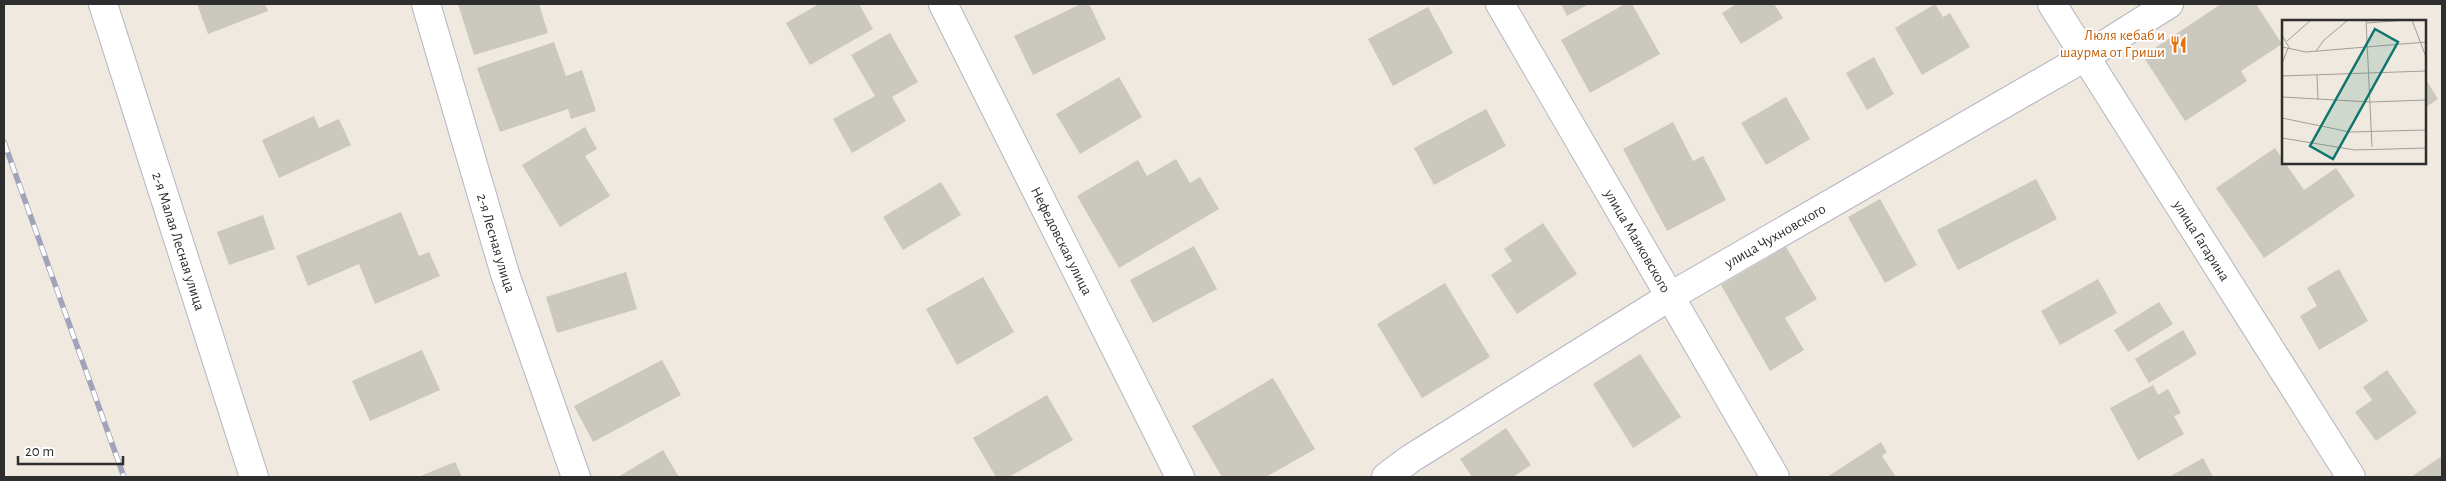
<svg xmlns="http://www.w3.org/2000/svg" width="2446" height="481" viewBox="0 0 2446 481" font-family="'Alegreya Sans',sans-serif">
<rect width="100%" height="100%" fill="#f0e9df"/>
<!-- building -->
<path fill="#cbc8bd" d="M197 4H265L268 11 208 34Z
M458 4H539L548 33 474 55Z
M819 4H859L873 29 810 65 786 23Z
M1081 4H1089L1106 39 1033 75 1014 36Z
M1561 4H1589L1567 16Z
M1625 4H1632L1660 54 1590 93 1561 40Z
M1736 4H1774L1783 18 1741 44 1722 13Z
M1935 4 1943 17 1950 13 1970 47 1922 75 1895 28Z
M2221 4H2256L2282 44 2241 71 2247 81 2185 121 2143 56Z
M1428 7 1453 53 1393 86 1368 39Z
M890 33 918 82 892 97 906 121 852 153 833 119 875 96 851 55Z
M554 42 566 76 582 70 596 111 571 119 568 109 500 132 477 68Z
M1874 57 1894 94 1867 110 1846 73Z
M1119 77 1142 117 1080 154 1056 114Z
M2425 78 2438 99 2425 108Z
M1786 97 1810 139 1766 165 1741 123Z
M1486 109 1506 146 1434 185 1414 148Z
M314 116 319 128 339 119 351 145 279 178 262 140Z
M1673 122 1693 161 1703 156 1726 200 1667 231 1623 149Z
M585 127 597 149 585 156 610 196 560 227 522 165Z
M2275 148 2304 190 2336 168 2355 196 2264 258 2216 188Z
M1176 159 1190 183 1200 177 1219 209 1119 268 1077 196 1138 160 1147 176Z
M2036 179 2057 219 1958 270 1937 230Z
M941 182 961 215 903 250 883 217Z
M1880 199 1917 265 1885 283 1848 217Z
M401 212 419 256 429 252 440 276 375 304 359 264 308 286 296 256Z
M263 215 275 249 229 265 217 232Z
M1543 223 1577 274 1517 314 1491 275 1512 261 1504 249Z
M1194 246 1217 289 1153 323 1130 280Z
M1786 247 1817 299 1785 318 1804 350 1770 371 1721 285Z
M2339 269 2368 321 2319 350 2300 316 2317 306 2307 288Z
M626 272 637 309 557 333 546 297Z
M983 277 1014 332 957 365 926 309Z
M2098 279 2117 313 2060 345 2041 311Z
M1445 283 1490 357 1422 398 1377 324Z
M2159 302 2173 324 2128 352 2114 330Z
M2183 330 2197 354 2149 383 2135 359Z
M422 350 440 390 370 421 352 381Z
M1640 354 1681 417 1633 448 1593 384Z
M662 360 681 395 593 442 574 406Z
M2387 370 2417 413 2376 441 2355 412 2372 400 2363 387Z
M1273 378 1315 449 1266 477H1222L1192 426Z
M2153 385 2158 395 2168 389 2181 413 2174 416 2184 434 2138 460 2110 408Z
M1047 395 1073 440 1009 477H996L973 438Z
M1506 428 1531 465 1513 477H1472L1460 459Z
M1881 442 1887 452 1882 456 1896 477H1827Z
M663 450 679 477H618Z
M2442 456V477H2411Z
M2203 458 2213 477H2169Z
M455 462 462 477H418Z"/>
<g fill="none" stroke-linecap="round" stroke-linejoin="round">
<defs>
<g id="minor">
<path id="s1" d="M103 4 254 477"/>
<path id="s2" d="M426 4 505 274 576 477"/>
<path id="s3" d="M943 4 1180 477"/>
<path id="s4" d="M1500 4 1775 477"/>
<path id="s5" d="M1386 477 1410 459 1669 297 2085 57 2169 4"/>
</g>
<g id="secondary">
<path id="s6" d="M2052 4 2351 477"/>
</g>
</defs>
<!-- minor casing -->
<use href="#minor" stroke="#b3b5c2" stroke-width="30"/>
<!-- secondary casing -->
<use href="#secondary" stroke="#b3b5c2" stroke-width="30"/>
<!-- minor -->
<use href="#minor" stroke="#fff" stroke-width="28"/>
<!-- secondary -->
<use href="#secondary" stroke="#fff" stroke-width="28"/>
<defs>
<path id="rail" d="M4 142 124 477"/>
</defs>
<!-- rail casing -->
<use href="#rail" stroke="#a1a3ba" stroke-width="5.5"/>
<!-- rail -->
<use href="#rail" stroke="#fff" stroke-width="4" stroke-dasharray="11" stroke-linecap="butt"/>
</g>
<!-- icons -->
<defs>
<symbol id="restaurant-bare" viewBox="-9 -9 18 18"><path d="M-5-6h1v4h1v-4h1v4h1v-4h1v5L-1.5 .5V6h-2V.5L-5-1ZM5-6V6H3V1.5H1.5Q1.5-4 5-6Z" fill="#e8710a" stroke="#fff" stroke-width="2.5" paint-order="stroke"/></symbol>
</defs>
<g fill-rule="evenodd">
<use href="#restaurant-bare" x="2166" y="32" width="25" height="25"/>
</g>
<g text-anchor="middle" stroke-width="4" stroke-linejoin="round" paint-order="stroke">
<!-- food labels -->
<g font-size="15" fill="#c56008" stroke="#fff" text-anchor="end">
<text x="2165" y="40">Люля кебаб и<tspan x="2165" dy="17">шаурма от Гриши</tspan></text>
</g>
<!-- street labels -->
<g font-size="15" fill="#2e2e2e" stroke="#fff">
<text dy="5" stroke="none"><textPath href="#s5" startOffset="458">улица Чухновского</textPath></text>
<text dy="5" stroke="none"><textPath href="#s3" startOffset="265">Нефедовская улица</textPath></text>
<text dy="5" stroke="none"><textPath href="#s1" startOffset="249">2-я Малая Лесная улица</textPath></text>
<text dy="5" stroke="none"><textPath href="#s4" startOffset="274">улица Маяковского</textPath></text>
<text dy="5" stroke="none"><textPath href="#s6" startOffset="280">улица Гагарина</textPath></text>
<text dy="5" stroke="none"><textPath href="#s2" startOffset="249">2-я Лесная улица</textPath></text>
</g>
</g>
<!-- overview -->
<g transform="translate(2282 20)">
<rect width="144" height="144" fill="#f0e9df"/>
<path fill="none" stroke="#a29e98" stroke-width="1" d="M84 0 90 127M130 0 144 37M85 3 125 0M0 15 8 29M5 21 29 0M0 27 24 32 144 22M34 31 42 20 66 0M0 44 6 28M35 55 36 80M0 56 144 51M0 77 88 82 144 80M0 98 68 112 144 110M0 118 73 130 144 128"/>
<path fill="#0f766e" fill-opacity="0.15" stroke="#0f766e" stroke-width="2.5" d="M93 9 116 22 51 139 28 126Z"/>
<rect width="144" height="144" fill="none" stroke="#2e2e2e" stroke-width="2.5"/>
</g>
<!-- border -->
<rect width="2446" height="481" fill="none" stroke="#2e2e2e" stroke-width="10"/>
<!-- scale -->
<path d="M18 456v8h105v-8" fill="none" stroke="#2e2e2e" stroke-width="2.5"/>
<text x="25" y="456" font-size="15" fill="#2e2e2e" stroke="#ffffff" stroke-width="4" paint-order="stroke">20 m</text>
</svg>
